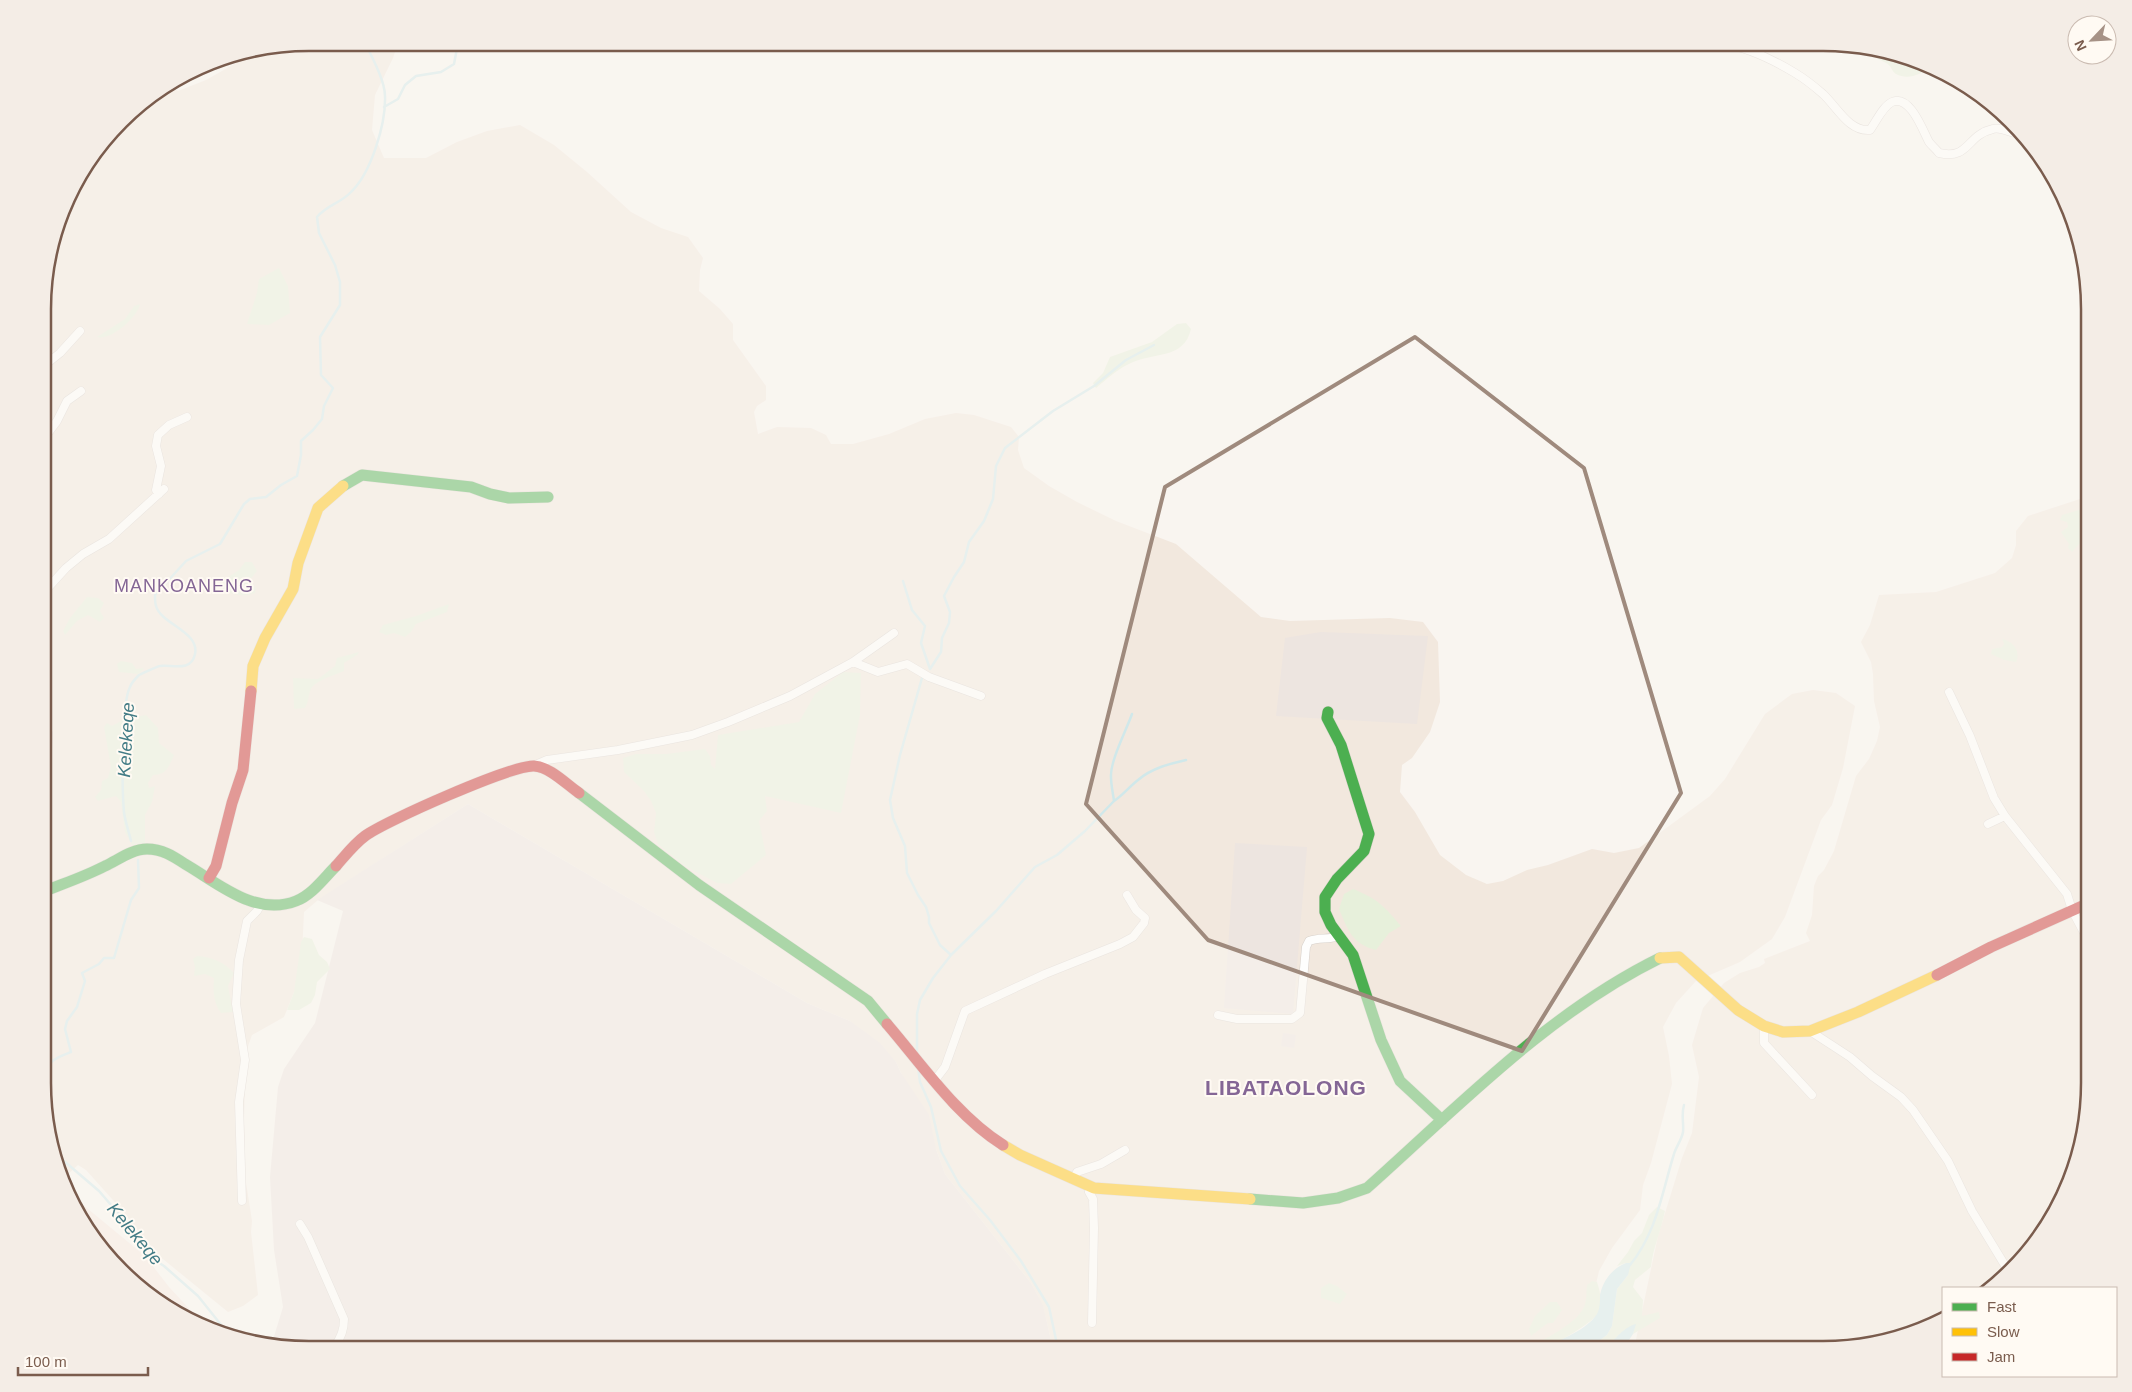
<svg xmlns="http://www.w3.org/2000/svg" width="2132" height="1392" viewBox="0 0 2132 1392" font-family="Helvetica,sans-serif">
<rect width="100%" height="100%" fill="#f9f5f0"/>
<!-- residential -->
<path fill="#f2e8de" d="M309 43H398L393 58 375 95 372 130 384 158H426L457 142 487 131 520 125 554 145 587 172 631 212 661 228 688 237 703 258 700 270 699 291 720 309 733 324V340L766 386V400L757 406 754 412 758 434 777 427 811 428 826 435 831 444H853L889 434 925 419 956 413 974 415 1011 427 1019 437 1018 450 1024 468 1049 486 1077 502 1116 521 1176 544 1261 617 1290 621 1390 618 1423 622 1438 642 1440 702 1430 732 1412 758 1402 765 1400 792 1415 812 1440 855 1466 875 1487 884 1503 881 1527 870 1548 865 1592 849 1614 853 1639 848 1710 796 1725 779 1765 714 1792 694 1813 690 1836 693 1855 706 1843 768 1832 805 1821 820 1785 917 1772 939 1740 962 1696 981 1676 1003 1663 1027 1669 1056 1672 1084 1651 1163 1643 1185 1640 1210 1612 1248 1599 1271 1591 1305 1583 1320 1538 1349H1053L1043 1306 1031 1283 945 1174 936 1149 896 1062 850 1021 807 1003 468 804 318 900 304 912 301 975 284 1017 252 1035 247 1049 249 1060 245 1078 244 1123 245 1176 252 1221 251 1232 258 1295 243 1306 228 1312 158 1255 121 1209 86 1170 78 1165 65 1177 45 1117V275L70 191 133 109 170 86 178 91 206 80 252 54Z
M2089 498V1100L2075 1168 2044 1231 1999 1283 1992 1288H1943V1319L1892 1340 1840 1349H1634L1658 1236 1682 1158 1692 1133 1699 1077 1692 1045 1703 1008 1724 983 1740 973 1759 967 1765 963 1764 959 1810 941 1806 933 1812 915 1814 886 1818 876 1824 870 1834 851 1856 776 1869 759 1877 741 1880 727 1874 701 1873 674 1871 662 1861 642 1870 625 1879 595 1936 592 1995 573 2012 558 2016 545V531L2028 516 2080 499Z"/>
<!-- commercial -->
<path fill="#f6e8e1" d="M71 1195 145 1256 169 1287 205 1326 161 1304 109 1259 78 1216Z"/>
<!-- industrial -->
<path fill="#ede5e0" d="M1321 632 1428 636 1417 724 1276 716 1285 638Z
M468 804 807 1003 850 1021 880 1043 896 1062 901 1073 929 1115 936 1149 945 1174 1031 1283 1043 1305 1053 1349H309L272 1343 283 1307 274 1250 270 1177 278 1087 284 1069 315 1023 343 911 317 900Z
M1235 843 1307 847 1293 1014 1224 1008Z
M1283 1033 1296 1035 1294 1048 1281 1046Z"/>
<!-- green -->
<path fill="#e7f0db" d="M1862 49 1908 57 1928 67C1922 75 1907 80 1896 74 1892 72 1891 65 1886 63 1877 58 1870 56 1862 49Z
M279 268 288 286 290 313 269 325 247 324 257 293 259 279Z
M140 304C138 317 111 341 97 337L125 319 134 306Z
M1186 323 1191 329C1184 360 1153 352 1131 363 1117 369 1107 379 1096 388L1093 383 1103 373 1110 357 1152 342 1177 324Z
M2089 507V540L2081 542 2072 552 2068 548 2069 544 2061 532 2068 527 2067 522 2060 520 2062 515Z
M245 562H252L257 571 249 581 256 588 255 593C244 598 234 594 223 591L222 581 239 570Z
M87 597 98 598 104 603 100 611 104 618 100 622 88 615 77 621 65 635 63 631 70 618Z
M449 604 447 612 416 624 411 632 405 637 394 633 386 635 379 632 383 625 416 616Z
M2002 639C2013 641 2021 651 2016 662L2004 660 1991 654 1992 649 2002 647 2004 644Z
M359 652 357 655 344 663V671C335 675 316 680 311 689 308 695 309 702 305 708L294 709 293 678 318 679 335 666 337 658Z
M121 661 132 663 136 669 144 668 138 674 119 672 117 664Z
M843 672 861 673 860 715 841 813 765 796 767 811 759 821 766 855 731 884 717 883 685 866 658 844 654 832 656 813 651 801 644 791 624 772 623 758 636 754H666L705 749 710 756 711 765 715 769 718 735 799 722 815 694Z
M128 709 140 716 146 715 158 728 159 743 174 755C169 766 167 775 153 775L148 783 149 788 155 786 152 802 145 815V843L132 845 125 832 121 802 116 796 98 801 95 797 101 790 102 781 108 778 111 767 104 727 107 723 112 726 121 721Z
M1353 889C1378 899 1384 906 1401 926L1389 933 1376 950C1352 944 1348 930 1339 909L1344 894Z
M304 937 312 939 319 955 327 962 330 969 317 982 315 995 311 1003 299 1010H287L294 992 301 942Z
M197 956C212 957 224 962 234 973L228 986 233 1012 221 1013C213 1002 213 990 214 978L205 974 194 976 195 967 193 959Z
M1657 1207 1665 1211C1661 1231 1653 1248 1651 1267L1635 1280 1633 1287 1643 1300 1642 1316 1659 1312 1660 1318 1633 1334 1635 1325C1625 1329 1613 1338 1608 1349H1588L1607 1335 1612 1326 1617 1289 1628 1275 1626 1263 1617 1266 1628 1252 1634 1241 1642 1233 1649 1215Z
M1592 1281 1597 1282C1600 1291 1603 1303 1598 1313 1594 1322 1557 1343 1547 1348 1542 1350 1533 1349 1527 1349 1543 1339 1580 1323 1585 1304 1587 1298 1586 1291 1587 1285Z
M1329 1283 1337 1286 1347 1294 1340 1304 1321 1298V1288Z
M1550 1302H1557L1562 1310 1553 1323H1548L1531 1336 1529 1329 1535 1316Z"/>
<!-- water -->
<path fill="#d0e8ea" d="M1626 1263H1631L1628 1275 1617 1289 1612 1326 1607 1335 1588 1349H1545C1561 1338 1586 1331 1597 1314 1600 1309 1600 1301 1600 1295 1603 1280 1613 1268 1626 1263Z
M1636 1324 1633 1334 1623 1349H1608C1612 1340 1626 1326 1636 1324Z"/>
<g fill="none" stroke-linecap="round" stroke-linejoin="round">
<!-- stream -->
<path stroke="#d0e8ea" stroke-width="2.5" d="M384 107 398 99 405 85 416 76 441 72 454 64 458 43
M903 581 912 610 925 626 921 643 930 669
M930 669 941 652 942 638 949 623 950 612 944 596 954 577 964 562 969 542 984 521 993 499 996 466 1005 448 1053 411 1094 386 1126 360 1154 345
M922 678 900 755 890 800 893 818 905 846 907 873 918 895 926 907 929 917V923L940 945 951 955
M1114 801C1124 794 1129 787 1138 780 1152 768 1169 764 1186 760
M131 841C129 832 125 821 124 812 122 790 121 704 130 687 131 684 137 677 139 675 141 674 158 666 160 666 171 664 191 673 195 654 200 632 161 624 156 606 155 603 155 598 155 595L186 561 220 544 244 504 250 499 266 497 281 485 297 476 301 455V441L313 430 322 419 324 406 333 388 321 375 320 337 340 305V282L335 265 319 233 317 217C327 205 341 203 351 192 371 173 386 124 385 96 385 81 372 57 365 43
M917 1054V1014L920 1000 933 978 951 955 996 911 1035 867 1057 855 1085 831 1114 801C1113 793 1111 785 1111 777 1110 761 1126 731 1132 714
M918 1067 920 1082 931 1107 941 1151 960 1186 990 1220 1021 1261 1049 1307 1058 1349
M45 1075C48 1060 58 1057 71 1052L65 1029 67 1021 77 1007 85 981 82 973 99 964 104 958H114L131 900 139 888 138 860
M57 1155 99 1191 124 1220 150 1257 164 1266 198 1296 230 1336
M1630 1265C1657 1232 1662 1192 1674 1154 1676 1147 1682 1139 1683 1132 1684 1123 1681 1115 1684 1105"/>
<defs>
<path id="street" d="M1720 43C1747 47 1772 59 1795 73 1805 79 1815 87 1823 94 1837 107 1849 132 1870 130 1876 122 1883 106 1892 102 1910 94 1923 131 1929 142 1932 146 1936 149 1939 153 1970 160 1966 135 1993 129 2003 126 2013 136 2023 134
M45 365 60 353 80 331
M45 437 57 421 67 401 81 391
M159 494 156 490 161 466 156 446 158 435 169 425 187 417
M45 591 66 568 83 554 109 539 164 489
M853 662 878 672 907 664 929 677 981 696
M1949 692 1970 736 1994 798 2005 816
M45 725 48 733 47 765 45 770
M533 766 547 760 618 750 692 735 728 722 790 696 853 662 894 633
M1988 824 2005 816 2067 894 2072 910 2089 942
M1218 1015 1237 1019H1292L1300 1013 1306 947 1309 941C1319 937 1329 940 1339 936
M1764 1026V1043L1812 1095
M1810 1031 1850 1057 1872 1076 1901 1097 1913 1110 1948 1161 1972 1211 2009 1272
M935 1080 945 1067 965 1011 1045 974 1120 944 1133 937 1144 923 1145 918 1136 910 1127 895
M1074 1178 1077 1172 1101 1164 1125 1150
M242 1201 239 1102 245 1060 236 1004 239 960 247 921 257 911 261 904
M300 1224 308 1237 344 1319C344 1330 341 1337 335 1346
M1092 1323 1094 1228 1093 1199 1089 1192 1094 1188"/>
<path id="fast" d="M343 486 362 475 471 487 490 494 509 498 548 497
M1328 712 1327 718 1341 745 1369 834 1364 851 1337 879 1325 897V912L1331 925 1353 955 1381 1040 1400 1081 1442 1120
M579 793 699 885 868 1001 887 1024
M45 891C65 883 86 876 105 866 118 860 132 849 147 849 162 849 173 856 185 864 218 883 255 917 296 901 312 895 324 878 336 866
M1250 1199 1303 1203 1338 1198 1367 1188C1459 1106 1548 1013 1660 958"/>
<path id="slow" d="M251 691 253 666 265 638 293 589 298 563 318 508 343 486
M1660 958 1679 957 1738 1010 1764 1026 1783 1032 1810 1031 1858 1012 1937 975
M1003 1145 1020 1155 1094 1188 1250 1199"/>
<path id="jam" d="M336 866C345 856 354 844 365 836 385 821 512 765 534 766 550 767 566 784 579 793
M209 878 216 866 232 803 243 770 251 691
M1937 975 1991 947 2089 903
M887 1024C923 1066 957 1116 1003 1145"/>
</defs>
<!-- street casing -->
<use href="#street" stroke="#d7d1cb" stroke-width="9"/>
<!-- fast casing -->
<use href="#fast" stroke="#d9d2cb" stroke-width="12"/>
<!-- slow casing -->
<use href="#slow" stroke="#d9d2cb" stroke-width="12"/>
<!-- jam casing -->
<use href="#jam" stroke="#d9d2cb" stroke-width="12"/>
<!-- street -->
<use href="#street" stroke="#fefefd" stroke-width="8"/>
<!-- fast -->
<use href="#fast" stroke="#4caf50" stroke-width="11"/>
<!-- slow -->
<use href="#slow" stroke="#ffc107" stroke-width="11"/>
<!-- jam -->
<use href="#jam" stroke="#c62828" stroke-width="11"/>
</g>
<!-- marked area -->
<path d="M0 0H2132V1392H0ZM1415 337 1584 468 1681 793 1522 1051 1208 940 1086 804 1165 487Z" fill="#f9f5f0" fill-opacity=".55" fill-rule="evenodd"/>
<path fill="none" stroke="#9f8a7d" stroke-width="4" stroke-linejoin="round" d="M1415 337 1584 468 1681 793 1522 1051 1208 940 1086 804 1165 487Z"/>
<g text-anchor="middle" stroke-width="4" stroke-linejoin="round" paint-order="stroke">
<!-- neighbourhood labels -->
<g font-size="18" letter-spacing="1" fill="#846695" stroke="#fffaf3">
<text x="184" y="592">MANKOANENG</text>
</g>
<!-- water labels -->
<g font-size="18" font-style="italic" fill="#437c86" stroke="#fffaf3">
<text transform="translate(126 740) rotate(-87)" y="6">Kelekeqe</text>
<text transform="translate(135 1234) rotate(50)" y="6">Kelekeqe</text>
</g>
<!-- district labels -->
<g font-size="21" font-weight="bold" letter-spacing="1" fill="#846695" stroke="#fffaf3">
<text x="1286" y="1095">LIBATAOLONG</text>
</g>
</g>
<!-- crop -->
<path d="M0 0H2132V1392H0ZM309 51H1823A258 258 0 0 1 2081 309V1083A258 258 0 0 1 1823 1341H309A258 258 0 0 1 51 1083V309A258 258 0 0 1 309 51Z" fill="#f4ede6" fill-rule="evenodd"/>
<path fill="none" stroke="#7a5c4d" stroke-width="2.5" d="M309 51H1823A258 258 0 0 1 2081 309V1083A258 258 0 0 1 1823 1341H309A258 258 0 0 1 51 1083V309A258 258 0 0 1 309 51Z"/>
<!-- legend -->
<rect x="1942" y="1287" width="175" height="90" fill="#fffaf3" stroke="#cabbb1"/>
<rect x="1952" y="1303" width="25" height="8" fill="#4caf50" stroke="#cabbb1"/>
<text x="1987" y="1312" font-size="15" fill="#7a5c4d">Fast</text>
<rect x="1952" y="1328" width="25" height="8" fill="#ffc107" stroke="#cabbb1"/>
<text x="1987" y="1337" font-size="15" fill="#7a5c4d">Slow</text>
<rect x="1952" y="1353" width="25" height="8" fill="#c62828" stroke="#cabbb1"/>
<text x="1987" y="1362" font-size="15" fill="#7a5c4d">Jam</text>
<!-- north arrow -->
<g transform="translate(2092 40) rotate(245)"><circle r="24" fill="#fffaf3" stroke="#cabbb1"/>
<path d="M0-4L9 19L0 12L-9 19Z" fill="#a69286"/>
<text y="-8" font-size="14" font-weight="bold" text-anchor="middle" fill="#7a5c4d">N</text>
</g>
<!-- scale -->
<path d="M18 1367v8h130v-8" fill="none" stroke="#7a5c4d" stroke-width="2.5"/>
<text x="25" y="1367" font-size="15" fill="#7a5c4d" stroke="#fffaf3" stroke-width="4" paint-order="stroke">100 m</text>
</svg>
